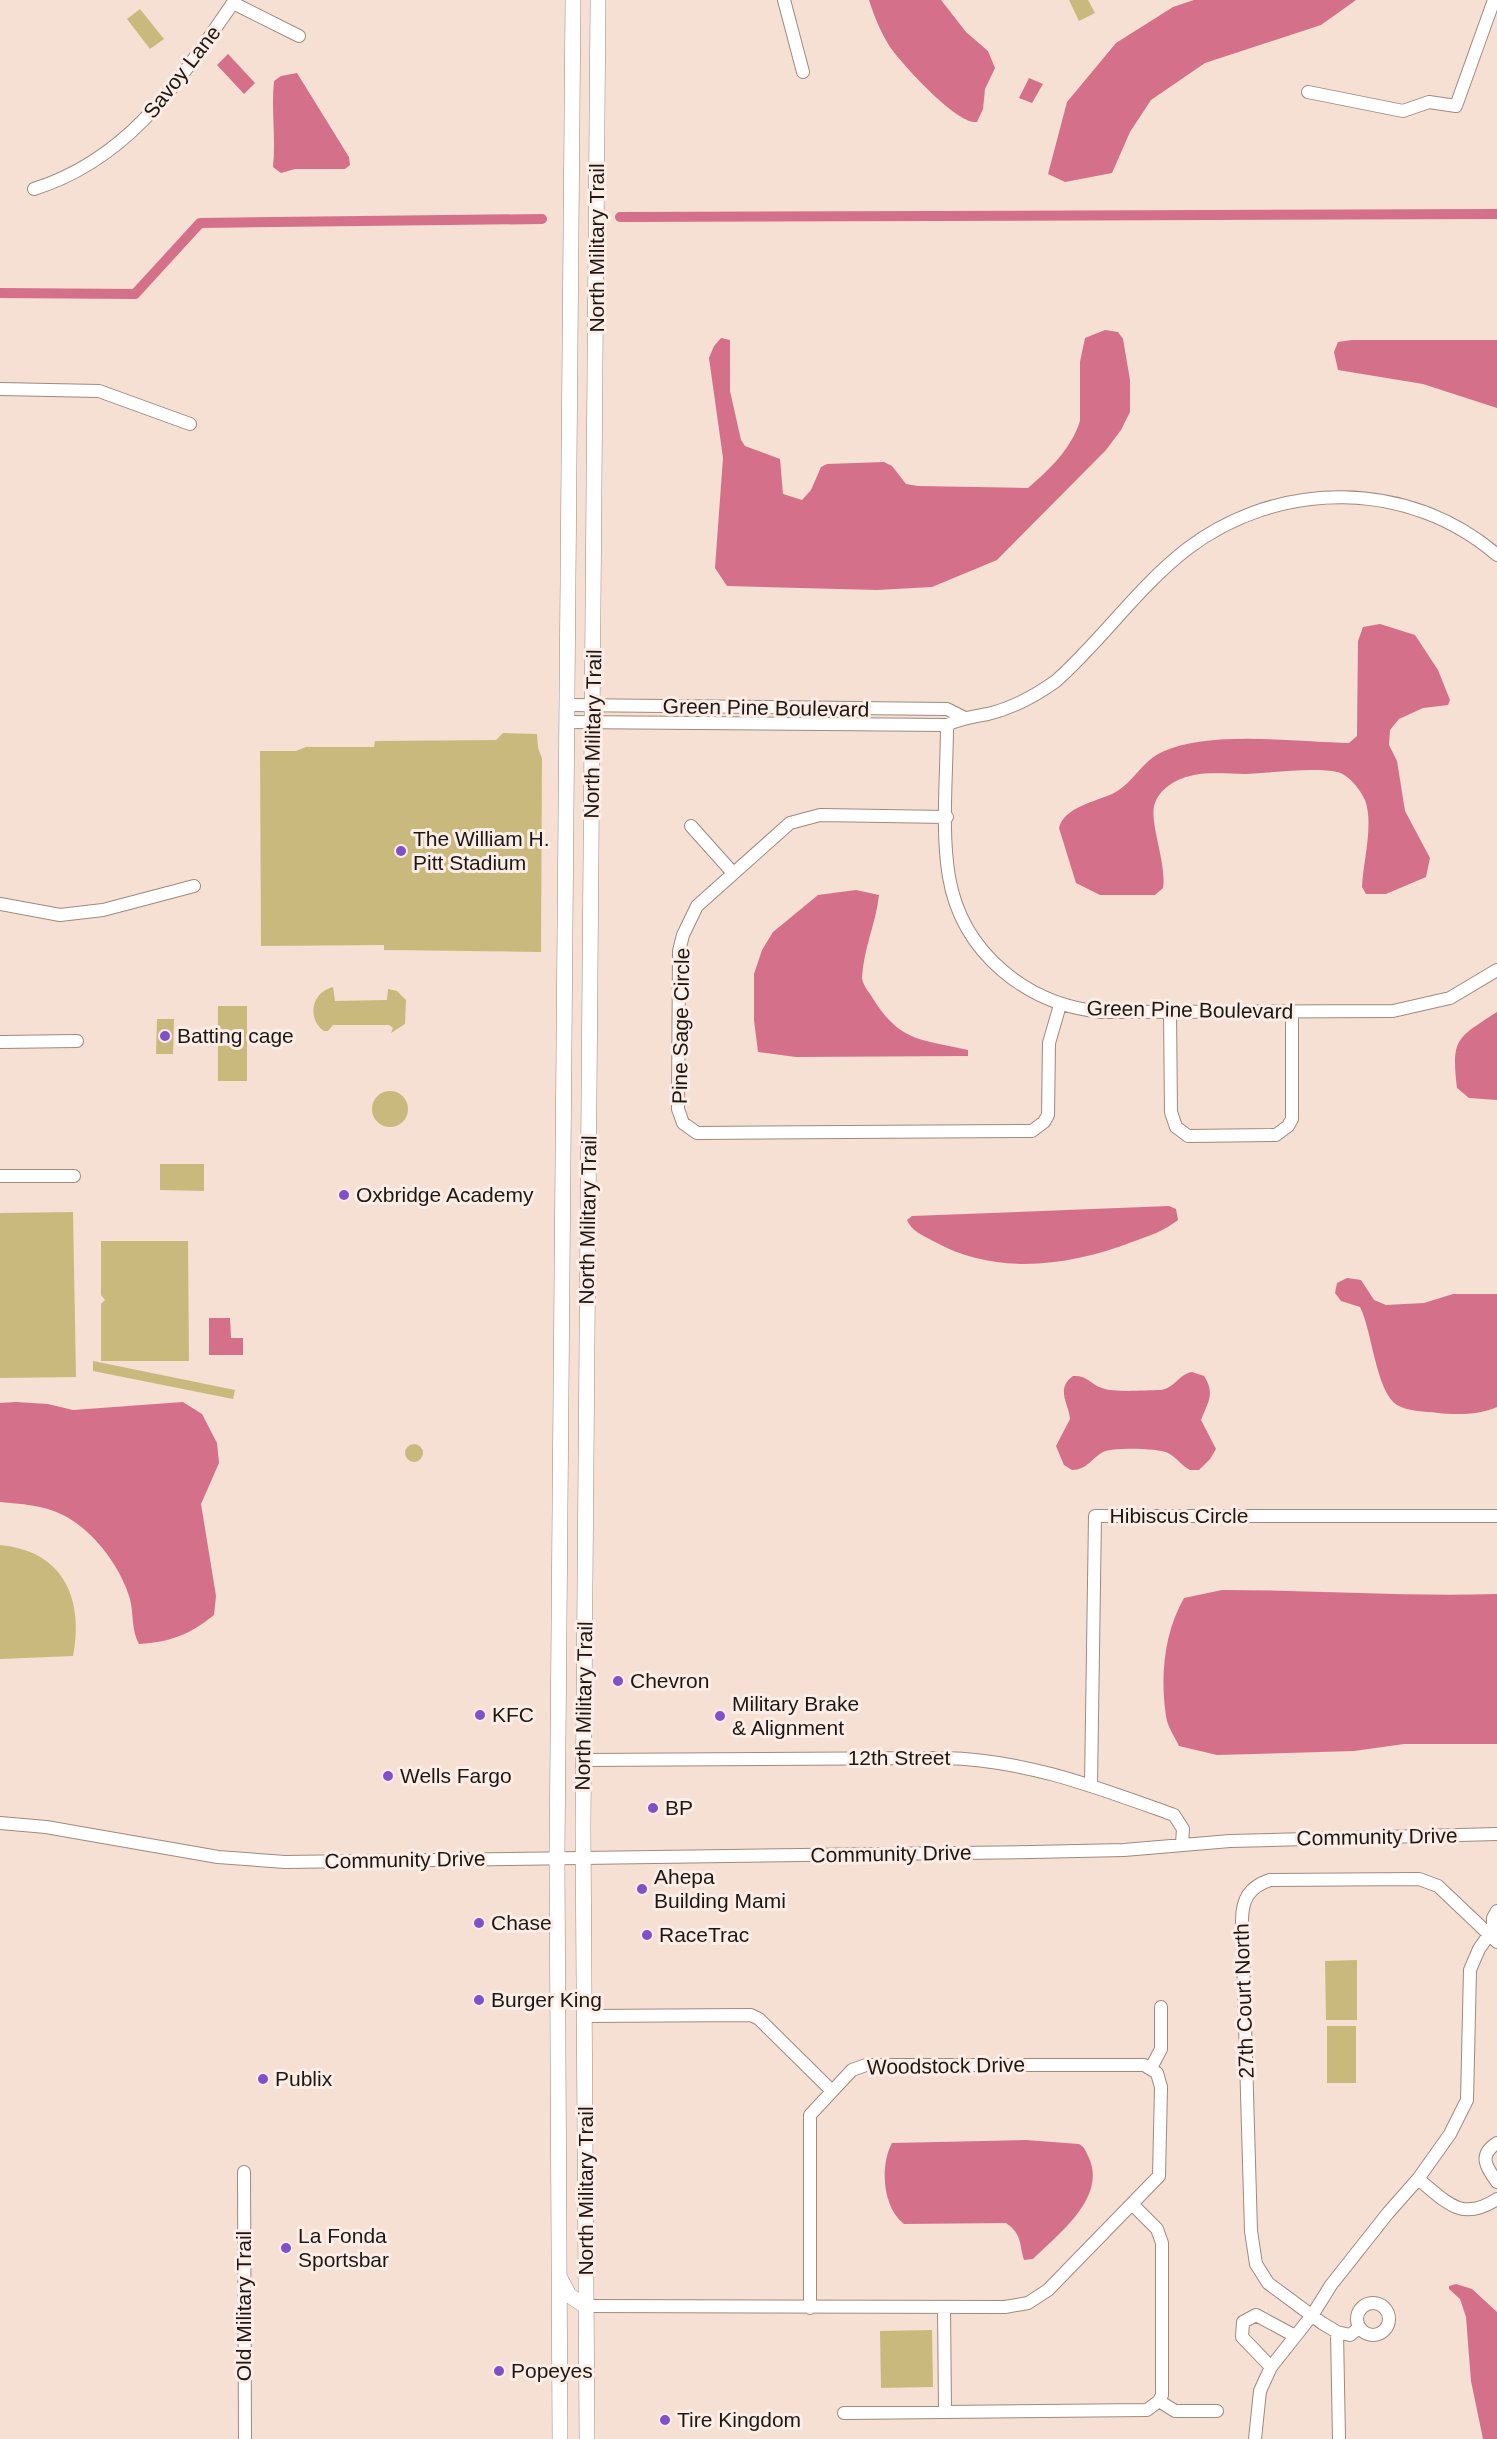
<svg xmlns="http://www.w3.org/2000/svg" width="1497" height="2439" viewBox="0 0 1497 2439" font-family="Arial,sans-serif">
<rect width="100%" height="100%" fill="#f6dfd3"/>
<!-- green -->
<path fill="#cab97d" d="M1069 0H1088L1095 13 1079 21Z
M140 9 164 39 150 49 127 19Z
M503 733 537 734 538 748 542 758 541 952 384 950V945L261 946 260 751H296L306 747H374L375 741 496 740Z
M333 987 335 1001 387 1000 388 989 397 991 406 1000 405 1024 391 1033 393 1028 389 1025H333L328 1031H324C306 1018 312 992 333 987Z
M218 1006H247V1081H218Z
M157 1019H174L173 1054H156Z
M372 1109a18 18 0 1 1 36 0a18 18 0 1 1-36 0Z
M160 1164H204V1191L160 1190Z
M73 1212 76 1377 0 1378V1213Z
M101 1241H188L189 1361H101V1304L105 1300 101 1295Z
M93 1361 235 1390 233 1399 93 1371Z
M405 1453a9 9 0 1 1 18 0a9 9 0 1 1-18 0Z
M0 1545C64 1551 84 1599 73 1656L0 1659Z
M1357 1960V2020H1326L1325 1961Z
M1327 2026H1356V2083H1327Z
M932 2330 933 2387 881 2388 880 2331Z"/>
<!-- water -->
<path fill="#d5708a" d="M869 0H941L966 32 988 51 995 68 985 89 983 109 977 122C957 125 902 64 890 47 881 33 874 16 869 0Z
M1194 0H1356L1321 25 1205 63 1151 100 1130 132 1112 173 1065 182 1048 174 1067 102 1116 43 1173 7Z
M228 54 255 83 244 94 217 65Z
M297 73 349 157 350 165 345 169H295L281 173 273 167C276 138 271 110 274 81L281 76Z
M1029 78 1043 84 1032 103 1019 98Z
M1105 330 1118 332 1123 339 1130 380V412L1121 430 1106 450 997 560 932 587 877 590 727 586 715 568 723 458 709 358 714 346 721 338 730 340V391L741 440 745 446 780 459 783 494 802 500 811 490 821 467 827 464 884 462 892 466 906 484 918 486 1028 488C1050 469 1071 449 1080 421V362L1085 338Z
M1352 340H1497V408L1423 384 1338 370 1334 352 1338 342Z
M1380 624 1415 635 1438 670 1450 700 1448 705 1423 708 1399 719 1390 730 1389 745 1397 761 1405 811 1430 858 1426 877 1386 894H1366L1362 887C1363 862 1374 824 1365 800 1360 789 1348 774 1337 772 1315 767 1269 773 1245 774 1229 774 1210 772 1194 775 1178 778 1161 787 1155 803 1148 820 1167 863 1163 888L1155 895H1100L1076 883 1059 828C1064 807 1095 802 1114 793 1133 783 1142 761 1162 752 1210 730 1296 742 1349 743L1357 736 1358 641 1363 627Z
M856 890 879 895C876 923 864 947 862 977 862 984 868 991 872 997 900 1043 921 1039 968 1050V1056L796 1057 758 1052 754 1020V974L762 950 773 932 818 895Z
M1497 1012V1100L1469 1098 1457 1088C1451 1038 1457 1038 1497 1012Z
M1169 1206 1176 1209 1178 1220C1164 1231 1149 1236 1132 1242 1069 1266 997 1276 935 1242 924 1236 911 1231 907 1220L912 1216Z
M1347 1278 1361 1280 1374 1300 1386 1305 1424 1303 1453 1294H1497V1407C1480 1415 1457 1415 1438 1413 1425 1411 1409 1412 1397 1405 1376 1392 1372 1330 1360 1307L1341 1301 1335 1293 1337 1283Z
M209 1318H230L231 1338H243V1355H209Z
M1192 1372 1204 1376C1216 1394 1207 1404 1201 1420L1216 1449 1210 1459 1199 1470H1190C1182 1466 1176 1457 1168 1453 1159 1448 1112 1447 1103 1452 1092 1458 1087 1470 1072 1470L1064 1465 1056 1446 1070 1419C1069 1404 1055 1389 1073 1376 1087 1375 1090 1384 1102 1388 1114 1393 1146 1390 1160 1390 1174 1389 1179 1374 1192 1372Z
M16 1402 48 1404 73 1410 183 1402 202 1414 217 1443 219 1463 201 1504 216 1596 214 1615C189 1635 170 1642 139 1644 131 1629 134 1615 130 1599 121 1567 93 1530 63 1515 44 1505 20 1504 0 1502V1403Z
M1222 1590C1314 1590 1405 1597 1497 1594V1744H1404L1354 1751 1217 1755 1179 1746C1175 1737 1167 1726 1166 1716 1160 1676 1164 1633 1184 1598Z
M1026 2140 1079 2144C1085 2147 1086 2152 1089 2158 1107 2198 1057 2235 1033 2259L1024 2260C1019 2243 1022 2234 1006 2223L904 2224C882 2207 880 2165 892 2143Z
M1456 2284 1472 2289 1497 2312V2439H1483L1471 2381 1466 2317 1460 2299 1449 2289V2286Z"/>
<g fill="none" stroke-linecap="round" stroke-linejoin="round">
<!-- canal -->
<path stroke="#d5708a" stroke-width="10" d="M620 217 1497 214
M0 293 135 294 200 223 542 219"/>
<defs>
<path id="minor" d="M784 0 803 72
M233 3 299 36
M1308 92 1403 111 1429 102 1456 106 1494 0
M34 189C132 158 180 79 235 0
M0 389 99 391 190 424
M568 705 947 709 963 717
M568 722 947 725C961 718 972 717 988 714 1013 708 1035 696 1056 681 1102 640 1138 587 1187 549 1279 479 1409 479 1497 555
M947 725C947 773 941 830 949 877 962 953 1027 1005 1102 1012L1393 1011 1450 998 1497 970
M947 817 820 815 790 823 697 906 683 935 679 951 678 1109 683 1123 697 1133 1032 1131 1044 1122 1048 1115 1049 1043 1060 1005
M691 826 733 873
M0 904 60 915 103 910 194 886
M1170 1012 1171 1112 1176 1127 1188 1136 1276 1135 1288 1126 1292 1119V1012
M0 1042 77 1041
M0 1176H74
M584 1760 944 1758C1027 1760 1096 1787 1174 1815L1183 1829 1182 1844
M1091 1785 1095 1516H1497
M0 1823 46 1827 218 1857 285 1862 1032 1852 1124 1850 1230 1841 1497 1834
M585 2016 751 2015 759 2019 831 2090
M1151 2068 1161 2049V2007
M1497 2143C1478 2155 1486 2167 1497 2182
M244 2172 245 2439
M1418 2179C1446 2201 1461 2223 1497 2199
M1357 2319a16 16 0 1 1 32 0a16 16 0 1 1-32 0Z
M585 2306 1005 2307 1028 2303 1048 2290 1159 2176 1161 2087 1157 2073 1144 2065H866L852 2070 810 2115V2308
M944 2307 945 2412
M1359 2328 1350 2335 1337 2332 1322 2323 1268 2283 1256 2264 1251 2231 1242 1921C1242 1899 1249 1887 1270 1880L1419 1879 1438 1886 1497 1942
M1337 2332 1339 2439
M1271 2367 1242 2337 1243 2322 1256 2315 1295 2336
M1159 2401 1175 2411H1217
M844 2413 1147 2410 1159 2401 1162 2395V2243L1157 2229 1133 2205
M1255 2439 1260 2391 1271 2367 1313 2314 1331 2285 1388 2213 1418 2179 1450 2134 1467 2100 1470 1970 1479 1949 1493 1929V1918L1497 1911"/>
<path id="major" d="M560 2278 569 2295 585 2306
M560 2439 557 1858 573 0
M587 2439 583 1828 598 0"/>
</defs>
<!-- minor casing -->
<use href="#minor" stroke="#9f8a7f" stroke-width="14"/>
<!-- major casing -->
<use href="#major" stroke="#9f8a7f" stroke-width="16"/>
<!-- minor -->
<use href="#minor" stroke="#fff" stroke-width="12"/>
<!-- major -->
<use href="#major" stroke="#fff" stroke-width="15"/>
</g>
<!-- markers -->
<g fill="#8050c9" stroke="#fceee7" stroke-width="2">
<circle cx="401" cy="851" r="6"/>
<circle cx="165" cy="1036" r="6"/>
<circle cx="344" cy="1195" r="6"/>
<circle cx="618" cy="1681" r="6"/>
<circle cx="480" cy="1715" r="6"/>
<circle cx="720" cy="1716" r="6"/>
<circle cx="388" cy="1776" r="6"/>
<circle cx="653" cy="1808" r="6"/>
<circle cx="642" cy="1889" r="6"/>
<circle cx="479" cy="1923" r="6"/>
<circle cx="647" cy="1935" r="6"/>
<circle cx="479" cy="2000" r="6"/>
<circle cx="263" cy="2079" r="6"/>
<circle cx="286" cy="2248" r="6"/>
<circle cx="499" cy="2371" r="6"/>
<circle cx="665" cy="2420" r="6"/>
</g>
<g text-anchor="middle" stroke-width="6" stroke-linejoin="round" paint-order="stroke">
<!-- street labels -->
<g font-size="21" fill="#1f1713" stroke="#fceee7">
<text transform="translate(182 72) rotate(-52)" y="7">Savoy Lane</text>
<text transform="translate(597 248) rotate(-90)" y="7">North Military Trail</text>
<text transform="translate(766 708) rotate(1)" y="7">Green Pine Boulevard</text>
<text transform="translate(593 734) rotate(-89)" y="7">North Military Trail</text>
<text transform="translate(1190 1010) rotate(1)" y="7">Green Pine Boulevard</text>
<text transform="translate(681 1026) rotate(-89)" y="7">Pine Sage Circle</text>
<text transform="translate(588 1220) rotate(-89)" y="7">North Military Trail</text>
<text x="1179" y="1523">Hibiscus Circle</text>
<text transform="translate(584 1706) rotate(-89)" y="7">North Military Trail</text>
<text x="899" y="1765">12th Street</text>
<text transform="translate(1377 1837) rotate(-1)" y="7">Community Drive</text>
<text transform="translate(891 1854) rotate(-1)" y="7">Community Drive</text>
<text transform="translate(405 1860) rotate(-1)" y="7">Community Drive</text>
<text transform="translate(1244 2001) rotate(-92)" y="7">27th Court North</text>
<text transform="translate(946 2066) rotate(-1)" y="7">Woodstock Drive</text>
<text transform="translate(586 2191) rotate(-90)" y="7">North Military Trail</text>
<text transform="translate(244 2306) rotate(-90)" y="7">Old Military Trail</text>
</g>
<!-- poi labels -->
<g font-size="21" fill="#1f1713" stroke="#fceee7" text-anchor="start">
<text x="413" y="846">The William H.<tspan x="413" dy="24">Pitt Stadium</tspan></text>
<text x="177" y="1043">Batting cage</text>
<text x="356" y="1202">Oxbridge Academy</text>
<text x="630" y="1688">Chevron</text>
<text x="732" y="1711">Military Brake<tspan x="732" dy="24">&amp; Alignment</tspan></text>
<text x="492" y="1722">KFC</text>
<text x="400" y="1783">Wells Fargo</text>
<text x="665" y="1815">BP</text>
<text x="654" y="1884">Ahepa<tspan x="654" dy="24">Building Mami</tspan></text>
<text x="491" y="1930">Chase</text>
<text x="659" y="1942">RaceTrac</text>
<text x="491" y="2007">Burger King</text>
<text x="275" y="2086">Publix</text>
<text x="298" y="2243">La Fonda<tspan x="298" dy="24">Sportsbar</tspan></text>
<text x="511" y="2378">Popeyes</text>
<text x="677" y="2427">Tire Kingdom</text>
</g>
</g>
</svg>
